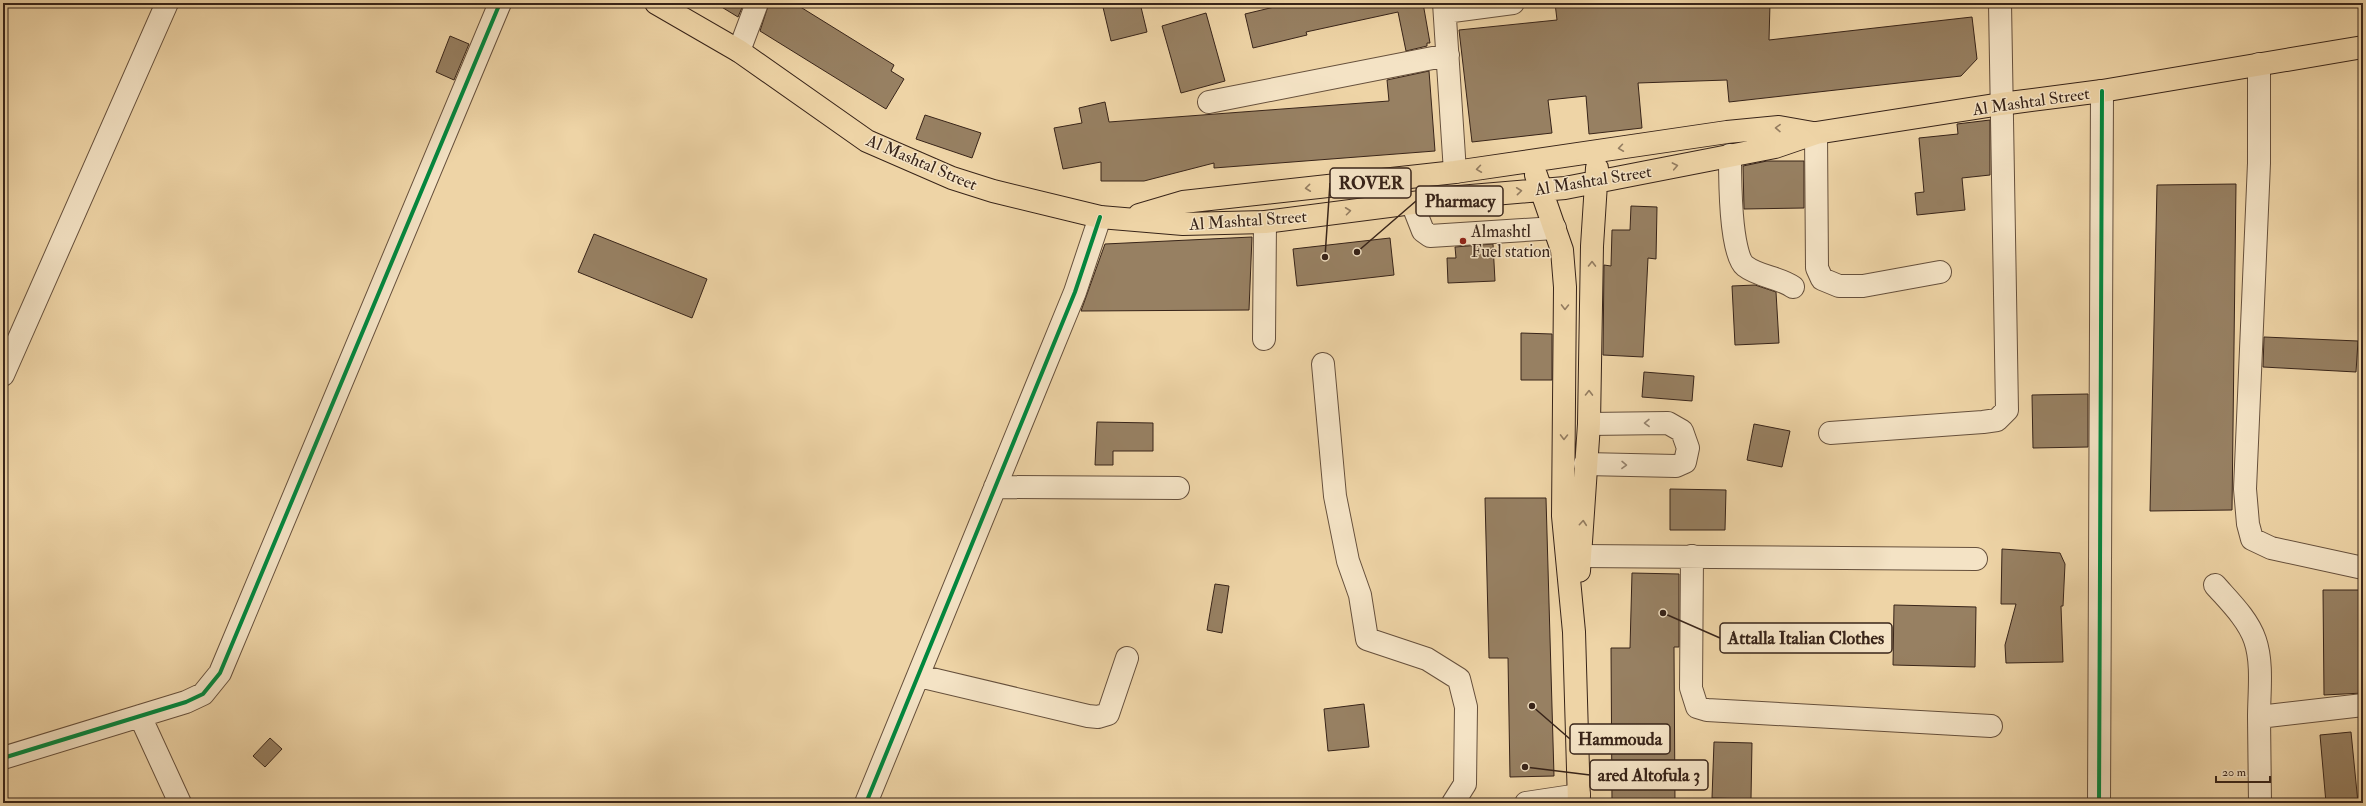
<svg xmlns="http://www.w3.org/2000/svg" width="2366" height="806" viewBox="0 0 2366 806" font-family="'IM FELL Double Pica',serif">
<rect width="100%" height="100%" fill="#eed4a6"/>
<filter id="stains"><feTurbulence type="fractalNoise" baseFrequency=".005" numOctaves="4"/><feColorMatrix values="0 0 0 0 .2 0 0 0 0 .09 0 0 0 0 .02 0 0 0 .5 -.17"/></filter>
<radialGradient id="worn" r=".72"><stop offset=".6" stop-color="#630" stop-opacity="0"/><stop offset="1" stop-color="#630" stop-opacity=".3"/></radialGradient>
<!-- building -->
<path fill="#978062" stroke="#382419" d="M715 3H744L738 17Z
M769 3H794L894 65 891 71 904 79 886 109 760 31Z
M1102 3H1140L1147 32 1111 41Z
M1291 3H1423L1430 43H1427V46L1406 51 1398 12 1306 32 1307 35 1253 48 1245 14Z
M1555 3H1574L1575 7 1620 3H1770L1769 40 1972 17 1977 59 1961 76 1729 102 1727 80 1638 83 1642 128 1589 134 1586 96 1548 100 1552 133 1472 142 1459 30 1557 20Z
M1206 13 1225 81 1181 93 1162 26Z
M450 36 469 44 454 80 436 72Z
M1429 71 1435 151 1214 168V163L1144 181H1101V162L1063 169 1054 128 1082 123 1079 108 1105 102 1109 122 1389 101 1387 80Z
M925 115 981 133 972 158 916 139Z
M1990 120V175L1962 178 1965 210 1917 215 1915 193 1924 192 1919 138 1958 134 1957 124Z
M1767 161H1804V208L1744 209 1743 166Z
M2236 184 2232 510 2150 511 2157 185Z
M1631 206 1657 207 1656 259 1648 258 1643 357 1603 355 1604 265 1611 266 1612 230H1630Z
M594 234 707 279 692 318 578 272Z
M1252 237 1249 310 1081 311 1105 244Z
M1390 238 1394 275 1297 286 1293 249Z
M1493 244 1495 281 1448 283 1447 258H1456L1455 247Z
M1755 285 1776 292 1779 343 1735 345 1732 286Z
M1521 333 1552 334V380H1521Z
M2264 337 2358 341 2356 372 2263 367Z
M1644 372 1694 376 1692 401 1642 397Z
M2088 394V447L2033 448 2032 395Z
M1097 422 1153 423V451H1113V465H1095Z
M1754 424 1790 431 1782 467 1747 460Z
M1670 489 1726 490 1725 530H1670Z
M1485 498H1546L1554 776 1510 777 1508 658H1489Z
M2002 549 2060 553 2065 564 2063 606H2061L2063 662 2006 663 2005 645 2016 604H2001Z
M1632 573 1679 574V647H1674L1675 803H1612L1611 648H1630Z
M1215 584 1229 586 1222 633 1207 630Z
M2323 590H2363V693L2324 695Z
M1894 605 1976 607 1975 667 1893 665Z
M1364 704 1369 747 1328 751 1324 709Z
M2351 732 2358 803H2326L2320 735Z
M270 738 282 749 265 767 253 756Z
M1714 742 1752 743 1751 799 1712 798Z"/>
<g fill="none" stroke-linecap="round" stroke-linejoin="round">
<defs>
<path id="minor" d="M1444 3 1455 172
M1445 12 1513 3
M739 51 757 3
M2259 64V163L2245 489 2248 524 2252 539 2271 548 2363 568
M1209 102 1448 55
M1816 133 1817 268 1822 279 1839 286H1863L1940 272
M1730 155C1730 177 1730 254 1745 266 1759 277 1779 277 1793 287
M1412 203 1423 231 1430 236 1555 228
M1264 339 1265 222
M1323 364 1335 496 1348 561 1360 595 1367 639 1427 659 1459 679 1466 707 1465 784 1453 803
M3 375 167 3
M1830 433 1983 422 1997 420 2007 410 2000 3
M1585 464 1676 466 1685 462 1688 448 1682 431 1668 423 1589 424
M995 487 1178 488
M1580 556 1976 559
M1692 556 1691 688 1697 707 1707 710 1991 726
M2215 585C2229 601 2248 619 2255 640 2263 663 2259 693 2259 717
M919 676 1088 716 1098 717 1108 714 1127 658
M140 716 180 803
M3 758 186 702 203 694 220 673 500 3
M866 803 1075 292 1100 217
M1526 803 1579 795
M2099 803 2102 91
M2260 803 2259 717 2363 705"/>
<path id="major" d="M656 3 739 51 867 141 952 178 993 191 1100 217 1183 224 1265 222 1459 197 1565 188 1775 147 1816 133 2001 104 2102 91 2363 47
M1536 175 1562 250 1565 287 1563 516 1574 632 1579 803
M1139 215 1183 202 1455 172 1727 132 1779 127 1813 133
M1579 571 1589 424 1592 246 1597 168"/>
</defs>
<!-- minor casing -->
<use href="#minor" stroke="#66503c" stroke-width="24"/>
<!-- major casing -->
<use href="#major" stroke="#382419" stroke-width="24"/>
<!-- minor -->
<use href="#minor" stroke="#f4e3c5" stroke-width="22"/>
<!-- major -->
<use href="#major" stroke="#eed4a6" stroke-width="22"/>
<defs>
<path id="cycleway" d="M3 758 186 702 203 694 220 673 500 3
M866 803 1075 292 1100 217
M2099 803 2102 91"/>
</defs>
<!-- cycleway casing -->
<use href="#cycleway" stroke="#f4e3c5" stroke-width="6"/>
<!-- cycleway -->
<use href="#cycleway" stroke="#00873e" stroke-width="4"/>
</g>
<!-- one-way arrows -->
<defs><path id="oneway-chevron" d="M-2-3.5L2.5 0L-2 3.5" fill="none" stroke-width="1.6" stroke-linecap="round" stroke-linejoin="round"/></defs>
<g stroke="#937c60">
<use href="#oneway-chevron" transform="translate(1778 128) rotate(-179)"/>
<use href="#oneway-chevron" transform="translate(1621 148) rotate(172)"/>
<use href="#oneway-chevron" transform="translate(1675 166) rotate(-11)"/>
<use href="#oneway-chevron" transform="translate(1479 169) rotate(172)"/>
<use href="#oneway-chevron" transform="translate(1308 188) rotate(174)"/>
<use href="#oneway-chevron" transform="translate(1519 191) rotate(-6)"/>
<use href="#oneway-chevron" transform="translate(1348 211) rotate(-7)"/>
<use href="#oneway-chevron" transform="translate(1592 264) rotate(-89)"/>
<use href="#oneway-chevron" transform="translate(1565 307) rotate(91)"/>
<use href="#oneway-chevron" transform="translate(1589 393) rotate(-89)"/>
<use href="#oneway-chevron" transform="translate(1564 437) rotate(91)"/>
<use href="#oneway-chevron" transform="translate(1583 523) rotate(-85)"/>
</g>
<g stroke="#96846f">
<use href="#oneway-chevron" transform="translate(1647 423) rotate(179)"/>
<use href="#oneway-chevron" transform="translate(1624 465) rotate(1)"/>
</g>
<!-- markers -->
<circle fill="#8f2418" stroke="#f4e3c5" stroke-width="1.5" cx="1463" cy="241" r="4"/>
<g text-anchor="middle" stroke-width="3" stroke-linejoin="round" paint-order="stroke">
<!-- street labels -->
<g font-size="17" fill="#382419" stroke="#f4e3c5">
<text transform="translate(2031 101) rotate(-8)" y="6">Al Mashtal Street</text>
<text transform="translate(922 162) rotate(23)" y="6">Al Mashtal Street</text>
<text transform="translate(1593 180) rotate(-9)" y="6">Al Mashtal Street</text>
<text transform="translate(1248 220) rotate(-4)" y="6">Al Mashtal Street</text>
</g>
<!-- poi labels -->
<g font-size="17" fill="#382419" stroke="#f4e3c5" text-anchor="start">
<text x="1471" y="237">Almashtl<tspan x="1471" dy="20">Fuel station</tspan></text>
</g>
</g>
<!-- callouts -->
<path fill="none" stroke="#382419" stroke-width="1.5" d="M1325 257L1330 183M1357 252L1416 201M1663 613L1720 638M1532 706L1570 739M1525 767L1590 775"/>
<g fill="#382419" stroke="#f4e3c5" stroke-width="1.5">
<circle cx="1325" cy="257" r="4"/>
<circle cx="1357" cy="252" r="4"/>
<circle cx="1663" cy="613" r="4"/>
<circle cx="1532" cy="706" r="4"/>
<circle cx="1525" cy="767" r="4"/>
</g>
<g fill="#f4e3c5" stroke="#382419" stroke-width="1.5">
<rect x="1330" y="168" width="81" height="30" rx="4"/>
<rect x="1416" y="186" width="87" height="30" rx="4"/>
<rect x="1720" y="623" width="172" height="30" rx="4"/>
<rect x="1570" y="724" width="100" height="30" rx="4"/>
<rect x="1590" y="760" width="118" height="30" rx="4"/>
</g>
<g font-size="18" text-anchor="middle" font-weight="bold" fill="#382419">
<text x="1371" y="189">ROVER</text>
<text x="1460" y="207">Pharmacy</text>
<text x="1806" y="644">Attalla Italian Clothes</text>
<text x="1620" y="745">Hammouda</text>
<text x="1649" y="781">ared Altofula 3</text>
</g>
<!-- margin -->
<rect width="2366" height="806" fill="none" stroke="#eed4a6" stroke-width="16"/>
<rect x="4" y="4" width="2358" height="798" fill="none" stroke="#382419" stroke-width="2"/>
<rect x="8" y="8" width="2350" height="790" fill="none" stroke="#382419"/>
<!-- scale -->
<path d="M2216 776v6h54v-6" fill="none" stroke="#382419" stroke-width="2"/>
<text x="2222" y="776" font-size="12" fill="#382419" stroke="#f4e3c5" stroke-width="3" paint-order="stroke">20 m</text>
<rect width="100%" height="100%" filter="url(#stains)"/>
<rect width="100%" height="100%" fill="url(#worn)"/>
</svg>
